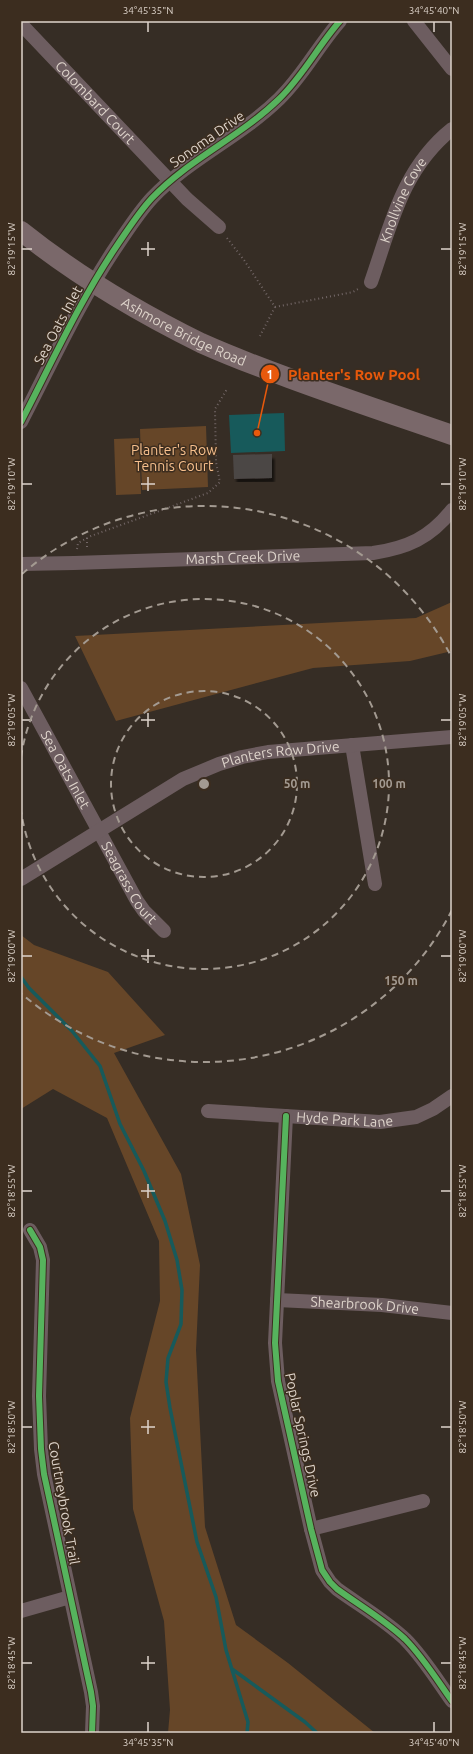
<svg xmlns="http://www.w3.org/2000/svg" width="473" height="1754" viewBox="0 0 473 1754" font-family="Ubuntu,sans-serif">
<defs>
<filter id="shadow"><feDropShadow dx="2.5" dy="4.5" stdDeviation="1" flood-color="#0009"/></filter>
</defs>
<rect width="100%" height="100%" fill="#362d25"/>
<!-- green -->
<path fill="#664628" d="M206 426 208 487 142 490 140 429Z
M139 438 141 494 116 495 114 439Z
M452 602V651L410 661 313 668 116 721 75 636 416 618Z
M21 935 34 945 108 972 165 1035 114 1053 181 1174 200 1265 196 1350 205 1527 236 1625 288 1663 375 1733H168L170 1710 164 1621 133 1509 130 1418 160 1301 159 1241 107 1118 53 1089 21 1109Z"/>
<!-- water -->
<path fill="#175a5b" d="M284 413 285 451 231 453 229 415Z"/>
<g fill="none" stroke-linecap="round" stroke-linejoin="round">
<!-- stream -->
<path stroke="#175a5b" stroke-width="3.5" d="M21 977 29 988 72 1031 100 1066 120 1124 144 1171 165 1221 177 1260 182 1290 181 1324 168 1358 166 1382 170 1408 197 1542 216 1597 226 1650 248 1722 247 1733
M232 1669 305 1722 317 1733"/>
</g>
<!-- building -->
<path fill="#4c4645" filter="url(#shadow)" d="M272 454V478L234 479 233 455Z"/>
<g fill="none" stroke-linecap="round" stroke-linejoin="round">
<!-- path -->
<path stroke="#726666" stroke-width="2" stroke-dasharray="1 3" stroke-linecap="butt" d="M227 238 244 260 275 307 260 336
M275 307 353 292 360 288
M87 538V549
M77 549 78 543 91 536 208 493 220 482 216 462 215 409 227 389"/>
<!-- street -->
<g stroke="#6d5d60" stroke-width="14">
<path d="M414 21 452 69"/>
<path id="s1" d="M21 24 187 199 219 227"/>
<path id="s2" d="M371 282C391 225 402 169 452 129"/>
<path d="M21 422C52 362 80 300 118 244 129 228 139 212 152 198 189 159 240 137 279 99 303 76 318 46 340 21"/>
<path id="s3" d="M21 564 74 563 373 553C407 548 430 538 452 510"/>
<path id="s4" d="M21 688 137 901 144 911 164 931"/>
<path d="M352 745 375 884"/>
<path id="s5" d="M21 879 183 779 219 764 242 757 268 752 452 737"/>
<path id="s6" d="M208 1111 380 1122 416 1117 433 1109 452 1096"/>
<path d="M286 1116 275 1343 278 1381 311 1529 322 1570 330 1582 337 1589C359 1605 385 1620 405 1639 423 1657 437 1680 452 1701"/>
<path d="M30 1230 40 1247 43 1260 39 1396 41 1449 44 1474 91 1692 93 1706 92 1733"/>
<path id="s7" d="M277 1300 382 1305 452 1313"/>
<path d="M311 1529 423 1501"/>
<path d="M21 1611 70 1597"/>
</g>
<!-- secondary -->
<path stroke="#7a686a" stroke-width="20" id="s8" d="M21 231C76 275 138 312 201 343 230 356 259 367 289 378 343 398 397 416 452 435"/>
<defs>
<path id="cycleway" d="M21 422C52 362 80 300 118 244 129 228 139 212 152 198 189 159 240 137 279 99 303 76 318 46 340 21
M286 1116 275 1343 278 1381 311 1529 322 1570 330 1582 337 1589C359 1605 385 1620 405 1639 423 1657 437 1680 452 1701
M30 1230 40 1247 43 1260 39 1396 41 1449 44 1474 91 1692 93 1706 92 1733"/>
</defs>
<!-- cycleway casing -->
<use href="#cycleway" stroke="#3c2d1f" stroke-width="8"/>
<!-- cycleway -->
<use href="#cycleway" stroke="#56b35d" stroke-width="6"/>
</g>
<!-- ticks -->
<path fill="none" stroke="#ded4cb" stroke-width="1.5" d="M148 22V32M434 22V32M148 242V256M22 249H32M141 249H155M441 249H451M148 477V491M22 484H32M141 484H155M441 484H451M148 713V727M22 720H32M141 720H155M441 720H451M148 949V963M22 956H32M141 956H155M441 956H451M148 1184V1198M22 1191H32M141 1191H155M441 1191H451M148 1420V1434M22 1427H32M141 1427H155M441 1427H451M148 1656V1670M22 1663H32M141 1663H155M441 1663H451M148 1722V1732M434 1722V1732"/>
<!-- distance rings -->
<g fill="none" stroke="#a39a91" stroke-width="2" stroke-dasharray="7 5">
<circle cx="204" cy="784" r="93"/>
<path d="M21 757A185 185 0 1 1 21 811"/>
<path d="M452 910A278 278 0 0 1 22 994M22 574A278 278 0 0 1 452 658"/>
</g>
<g text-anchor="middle" stroke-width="3" stroke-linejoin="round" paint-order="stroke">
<!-- street labels -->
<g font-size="14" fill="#ded4cb" stroke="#3c2d1f">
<text dy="5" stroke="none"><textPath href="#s1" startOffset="108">Colombard Court</textPath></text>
<text transform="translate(207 139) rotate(-35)" y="5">Sonoma Drive</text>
<text dy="5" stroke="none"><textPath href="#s2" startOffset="88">Knollvine Cove</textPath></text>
<text transform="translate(58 325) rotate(-62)" y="5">Sea Oats Inlet</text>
<text dy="5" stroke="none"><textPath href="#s8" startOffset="192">Ashmore Bridge Road</textPath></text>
<text dy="5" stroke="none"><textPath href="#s3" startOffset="222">Marsh Creek Drive</textPath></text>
<text dy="5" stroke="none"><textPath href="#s5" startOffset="292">Planters Row Drive</textPath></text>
<text dy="5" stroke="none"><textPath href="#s4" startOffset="93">Sea Oats Inlet</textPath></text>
<text dy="5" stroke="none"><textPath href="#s4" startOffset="223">Seagrass Court</textPath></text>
<text dy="5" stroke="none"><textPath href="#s6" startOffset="137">Hyde Park Lane</textPath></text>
<text dy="5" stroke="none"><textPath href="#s7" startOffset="88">Shearbrook Drive</textPath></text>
<text transform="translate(303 1435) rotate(78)" y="5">Poplar Springs Drive</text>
<text transform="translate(64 1503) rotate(80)" y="5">Courtneybrook Trail</text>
</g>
<!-- park labels -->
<g font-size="14" fill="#f8c08d" stroke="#3c2d1f">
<text x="174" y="455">Planter's Row<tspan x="174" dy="16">Tennis Court</tspan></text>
</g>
</g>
<circle cx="204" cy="784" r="6" fill="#a39a91" stroke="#3c2d1f" stroke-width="2"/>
<g font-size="12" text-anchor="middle" font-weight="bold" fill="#a39a91" stroke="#3c2d1f" stroke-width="3" stroke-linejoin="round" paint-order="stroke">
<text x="297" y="788">50 m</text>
<text x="389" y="788">100 m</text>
<text x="401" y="985">150 m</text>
</g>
<!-- callouts -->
<path fill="none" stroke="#e8590c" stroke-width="1.5" d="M257 433L270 374"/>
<g fill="#e8590c" stroke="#3c2d1f" stroke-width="1.5">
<circle cx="257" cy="433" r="4"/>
<circle cx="270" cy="374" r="10"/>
</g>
<g font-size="12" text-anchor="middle" font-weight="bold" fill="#fff">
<text x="270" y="379">1</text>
</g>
<g font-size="15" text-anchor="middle" font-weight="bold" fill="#e8590c" stroke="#3c2d1f" stroke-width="3" stroke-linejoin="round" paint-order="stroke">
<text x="354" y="380">Planter's Row Pool</text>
</g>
<!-- border -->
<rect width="473" height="1754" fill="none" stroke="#3c2d1f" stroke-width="44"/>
<rect x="22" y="22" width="429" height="1710" fill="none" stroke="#ded4cb" stroke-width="1.5"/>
<g font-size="10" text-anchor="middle" fill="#ded4cb">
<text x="148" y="14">34°45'35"N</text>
<text x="434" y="14">34°45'40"N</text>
<text transform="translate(11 249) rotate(-90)" y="4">82°19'15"W</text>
<text transform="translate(462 249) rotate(-90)" y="4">82°19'15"W</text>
<text transform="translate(11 484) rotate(-90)" y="4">82°19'10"W</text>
<text transform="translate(462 484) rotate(-90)" y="4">82°19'10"W</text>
<text transform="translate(11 720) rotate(-90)" y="4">82°19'05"W</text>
<text transform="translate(462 720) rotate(-90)" y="4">82°19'05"W</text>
<text transform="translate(462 956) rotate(-90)" y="4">82°19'00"W</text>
<text transform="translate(11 956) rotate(-90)" y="4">82°19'00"W</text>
<text transform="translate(462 1191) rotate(-90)" y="4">82°18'55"W</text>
<text transform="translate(11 1191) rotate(-90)" y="4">82°18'55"W</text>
<text transform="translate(11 1427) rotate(-90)" y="4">82°18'50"W</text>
<text transform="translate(462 1427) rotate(-90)" y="4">82°18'50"W</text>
<text transform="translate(11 1663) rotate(-90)" y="4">82°18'45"W</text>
<text transform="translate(462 1663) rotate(-90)" y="4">82°18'45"W</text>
<text x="148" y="1746">34°45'35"N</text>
<text x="434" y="1746">34°45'40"N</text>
</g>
</svg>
